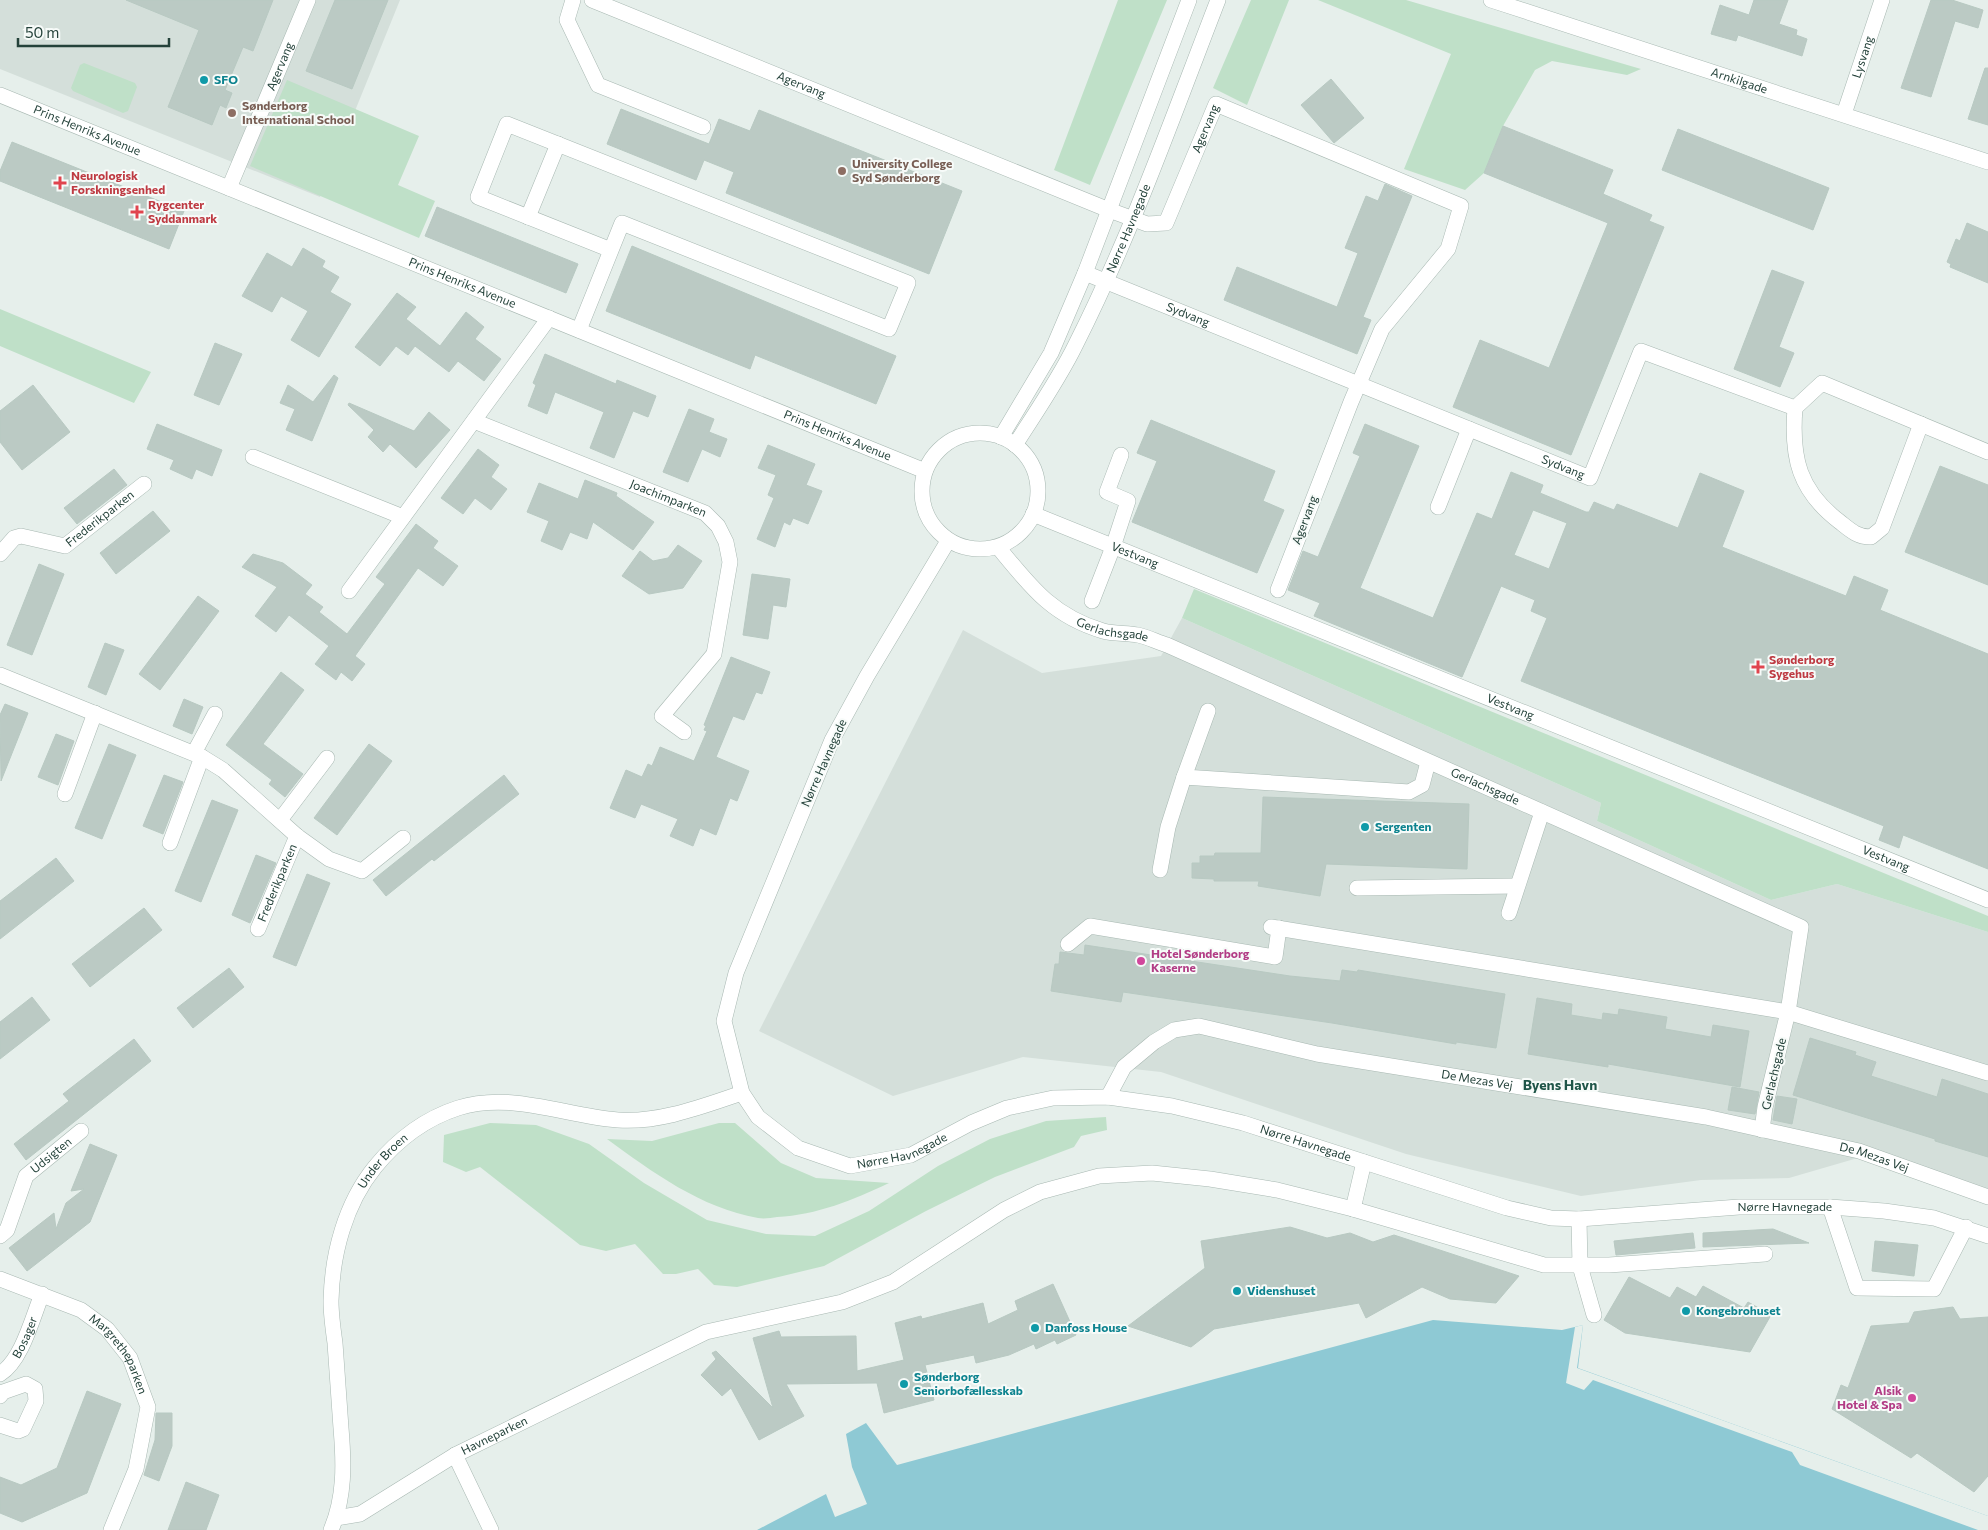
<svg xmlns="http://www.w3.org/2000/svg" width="1988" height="1530" viewBox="0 0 1988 1530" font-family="Commissioner,sans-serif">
<rect width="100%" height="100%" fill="#e6efeb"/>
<!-- built -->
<path fill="#d4dfda" d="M0 0H400L320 197 0 69Z
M1182 618 1601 803 1597 821 1771 900 1837 884 1988 932V1192L1868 1155 1789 1178 1701 1180 1581 1196 1406 1154 1161 1072 1023 1057 893 1096 759 1031 963 630 1042 673 1161 656Z"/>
<!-- green -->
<path fill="#bfe0c8" d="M1118 0H1167L1090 185 1054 170Z
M1251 0H1289L1247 105 1213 88Z
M1318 0H1406L1641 69 1627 75 1552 61 1535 70 1503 126 1484 173 1465 190 1404 169 1451 54Z
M84 63 135 83 137 87 128 111 123 113 73 91 71 88 80 65Z
M287 80 419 136 398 185 435 201 419 238 250 166Z
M0 309 151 372 134 403 0 346Z
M1194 589 1988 916V932L1837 884 1771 900 1597 821 1601 803 1182 618Z
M1106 1117 1107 1130 1081 1136 1074 1147 995 1177 926 1211 824 1266 737 1287 714 1285 698 1269 676 1274H663L635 1244 606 1251 580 1245 480 1167 466 1172 443 1162 444 1135 490 1123 536 1125 589 1144 644 1183 707 1220 766 1234 815 1236 869 1211 938 1166 990 1139 1046 1121Z
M719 1123H735L781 1163 816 1178 889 1183C853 1200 817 1215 777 1217 771 1218 764 1219 758 1218 701 1208 652 1172 607 1139L652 1141Z"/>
<!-- water -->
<path fill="#8ec9d4" d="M1433 1320 1562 1330 1583 1325 1578 1368 1988 1516V1530H757L826 1494 835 1517 867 1504 852 1467 846 1434 866 1423 897 1465Z"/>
<!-- pier -->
<path fill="#e6efeb" d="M1583 1325 1577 1368 1988 1516V1530H1978L1800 1465 1792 1452 1593 1380 1584 1390 1566 1383 1575 1327Z"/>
<!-- building -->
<path fill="#bbcac4" stroke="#b8c9c2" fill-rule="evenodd" d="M126 0H273L253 51 243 47 225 90 232 93 226 108 220 105 212 125 168 107 199 30Z
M335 0H388L352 89 306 71Z
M1754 0H1788L1779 24 1797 30 1796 35 1807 39 1802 56 1738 35 1736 41 1711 34 1720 5 1749 15Z
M1931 0H1952L1983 10 1978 28 1955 21 1931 97 1901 88Z
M1985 68H1988V125L1968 119Z
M1331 79 1364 118 1334 143 1301 105Z
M621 109 709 144 719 119 750 131 759 110 962 191 929 274 726 193 734 172 704 160 696 180 607 144Z
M1503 126 1613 170 1603 194 1652 215 1649 221 1664 227 1571 455 1453 407 1480 340 1549 368 1608 223 1484 173Z
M1678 129 1829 188 1813 230 1662 170Z
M12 142 184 211 169 249 0 181V171Z
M1385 184 1412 196 1363 317 1371 320 1357 354 1224 300 1237 267 1337 307 1358 253 1345 248 1366 196 1378 201Z
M437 207 578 264 566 293 425 236Z
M1967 223 1988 232V283L1950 267 1951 264 1947 262 1956 239 1960 241Z
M632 246 896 356 876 404 755 355 750 369 606 311Z
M303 248 325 261 322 267 339 277 330 292 351 304 319 357 291 340 308 311 281 296 272 312 242 296 267 253 292 267Z
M1772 270 1804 282 1779 347 1794 353 1780 387 1734 369Z
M397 293 416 307 406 319 440 346 466 312 484 327 475 339 501 359 484 381 458 361 449 372 415 346 408 355 396 346 380 366 355 347Z
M215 343 242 354 219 405 194 395Z
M545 354 616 384 617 380 656 396 648 417 633 411 614 458 590 448 604 412 555 392 547 414 528 406 536 385 533 383Z
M334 375 338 378 312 441 286 430 295 409 280 403 288 385 313 402Z
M33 385 70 432 22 470 0 442V411Z
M349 403 414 431 429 412 450 430 416 468 390 444 383 452 368 437 374 430 348 405Z
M689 409 714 419 709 432 727 439 720 457 702 449 688 482 663 472Z
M1151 420 1275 471 1263 501 1284 510 1257 573 1132 522 1157 461 1137 453Z
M157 424 222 450 212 476 196 469 192 479 170 469 174 460 147 449Z
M1365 424 1419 446 1360 588 1433 618 1477 513 1492 519 1511 472 1543 485 1540 493 1586 512H1589L1594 502 1614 510 1617 504 1678 528 1700 473 1744 491 1722 547 1846 596 1854 576 1888 590 1880 610 1988 654V869L1903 835 1899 848 1879 840 1884 826 1521 681 1547 618 1531 611 1535 600 1501 586 1462 677 1314 616 1320 603 1288 590 1303 551 1318 557 1360 456 1353 453ZM1533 510 1567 523 1549 569 1514 555Z
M768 445 815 464 806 485 822 491 808 524 793 518 790 525 784 522 775 547 757 539 774 498 768 495 776 475 758 468Z
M478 449 499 465 491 477 507 489 491 510 475 498 463 514 441 498Z
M1940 466 1988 485V585L1905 552Z
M114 469 127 485 77 524 64 508Z
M585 480 617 493 616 496 654 522 633 550 593 522 587 539 570 532 562 550 541 541 549 521 527 512 539 483 578 499Z
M153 511 170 531 116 574 100 553Z
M416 524 438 541 433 548 458 566 443 586 418 568 355 656 365 664 352 681 341 672 336 680 315 664 329 646 289 615 276 632 255 616 277 587 242 567 253 554 283 563 312 585 305 594 323 607 319 612 347 634 385 584 376 577Z
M678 545 702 561 683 588 649 594 622 576 640 551 653 561 668 558Z
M39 564 64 574 32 655 7 645Z
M752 574 790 579 786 607 773 605 768 639 743 635Z
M198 596 219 611 160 690 139 674Z
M105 643 124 650 106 695 88 687Z
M731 657 770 672 762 694 756 692 744 720 733 716 716 757 749 771 737 801 730 798 716 835 700 828 693 846 670 836 678 819 641 804 635 818 610 808 626 770 642 777 648 764 652 766 660 747 694 761 707 731 704 730 706 726 704 725Z
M281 672 304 690 263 744 303 774 285 797 269 784 272 780 226 745Z
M184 699 203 707 192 734 173 726Z
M5 704 28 713 1 781 0 715Z
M56 734 74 741 58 785 38 777Z
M109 744 136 755 102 839 75 828Z
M369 744 392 761 337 835 314 818Z
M164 775 183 782 163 834 143 826Z
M504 775 519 794 434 861 432 859 386 896 373 880Z
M1263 797 1469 804 1467 869 1326 864 1320 896 1258 886 1259 881H1214V879L1192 878V863H1200V856H1214L1215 853H1261Z
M212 800 238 810 201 902 175 891Z
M256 855 276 863 250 923 232 915Z
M56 858 74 881 0 939V901Z
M307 874 330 883 296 966 273 957Z
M144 908 162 930 90 987 72 964Z
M1085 945 1290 976 1340 981 1342 970 1357 972 1358 970 1505 994 1496 1048 1456 1042V1044L1332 1023 1123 992 1121 1002 1051 991 1055 964H1059L1060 952 1084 955Z
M229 968 244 987 193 1028 177 1008Z
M32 997 50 1020 0 1059V1022Z
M1537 998 1572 1004 1571 1015 1602 1020 1603 1013 1618 1015 1619 1009 1667 1017 1665 1029 1711 1037 1713 1025 1749 1031 1740 1087 1608 1064V1067L1528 1054Z
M1810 1038 1856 1052 1855 1055 1876 1062 1871 1076 1937 1097 1942 1079 1988 1094V1157L1935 1141V1139L1793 1095Z
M134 1039 151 1061 26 1160 14 1144 69 1101 63 1094Z
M1732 1087 1759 1092 1755 1114 1728 1110Z
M1777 1096 1797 1099 1792 1124 1773 1120Z
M90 1144 117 1155 90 1222 27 1271 9 1248 54 1213 56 1229 66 1203 84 1189 71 1191Z
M1290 1227 1327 1238 1350 1233 1373 1242 1394 1235 1519 1276 1496 1303 1450 1299 1422 1287 1366 1318 1359 1303 1214 1329 1191 1347 1128 1326 1205 1268 1201 1241Z
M1773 1229 1809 1243 1703 1247V1233Z
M1693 1233 1695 1248 1616 1255 1614 1241Z
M1875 1241 1918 1245 1914 1276 1872 1271Z
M1629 1277 1670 1298 1677 1287 1696 1297 1703 1286 1744 1308 1748 1302 1771 1315 1750 1352 1625 1333 1604 1320Z
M1053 1284 1076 1335 1057 1344 1055 1340 1036 1349 1034 1344 1009 1355 976 1363 974 1355 925 1365 934 1400 884 1413 877 1383 786 1384 804 1416 759 1440 731 1388 722 1396 701 1375 716 1359 712 1353 716 1351 773 1408 753 1338 779 1331 781 1337 856 1336 857 1371 904 1360 895 1323 921 1316 922 1319 983 1303 988 1324 1018 1310 1015 1301Z
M1953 1307 1960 1319 1988 1317V1476L1974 1492 1917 1453 1911 1458 1832 1409 1841 1385 1848 1388 1871 1326 1909 1323 1914 1312Z
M87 1391 121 1404 87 1493 22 1522 0 1513V1477L21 1485 57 1468Z
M156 1413H172V1446L159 1481 144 1475 155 1440Z
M186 1482 219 1495 206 1530H168Z"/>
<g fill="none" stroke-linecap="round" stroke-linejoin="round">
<defs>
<g id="minor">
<path d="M573 0 567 20 598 85 703 127"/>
<path id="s1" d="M592 0 1109 210 1147 224 1166 223 1216 104 1461 206 1448 249 1382 329 1351 402 1278 590"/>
<path id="s2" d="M1491 0 1988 162"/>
<path id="s3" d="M0 95 925 471"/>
<path id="s4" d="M1844 114 1882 0"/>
<path id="s5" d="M229 188 308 0"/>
<path d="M528 217 558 144"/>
<path id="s6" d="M1085 273 1590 478 1641 351 1795 408 1822 383 1988 452"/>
<path d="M579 330 622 223 889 329 908 283 507 124 478 197 611 250"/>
<path d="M1795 408C1791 458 1799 491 1840 522 1850 530 1857 537 1871 537L1882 528 1921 424"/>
<path id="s7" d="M474 421 705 513 718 526 726 542 730 562 714 654 662 716 684 732"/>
<circle cx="980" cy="491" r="58"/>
<path d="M1001 437 1051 353 1085 273 1189 0"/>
<path id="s8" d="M1015 445C1036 412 1059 379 1076 344 1132 233 1173 116 1218 0"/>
<path d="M253 457 403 517"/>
<path d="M1438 507 1469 429"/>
<path id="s9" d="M1033 514 1988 900"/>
<path id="s10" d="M948 541 867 676 832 740 736 973 724 1021 742 1093 758 1117 798 1148 850 1166 911 1155 971 1123 1007 1108 1053 1098 1108 1097 1172 1106 1243 1123 1507 1208 1551 1218 1579 1219 1739 1207H1830L1884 1211 1934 1218 1988 1236"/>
<path id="s11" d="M998 547C1030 586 1052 616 1103 631 1114 634 1127 633 1138 635 1148 637 1157 642 1167 645L1801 927 1788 1012 1765 1107 1762 1130"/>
<path id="s12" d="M0 554 14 538 21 536 65 546 144 484"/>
<path d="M349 591 549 318"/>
<path d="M1092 601 1113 547 1128 501 1107 492 1121 455"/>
<path d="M0 675 202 757 223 770 297 836 329 859 362 871 403 838"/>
<path d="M1208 711 1184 777 1409 792 1422 785 1428 762"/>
<path d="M194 753 215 714"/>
<path d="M65 794 95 713"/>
<path d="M280 820 327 758"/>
<path d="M170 843 202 757"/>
<path d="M1160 870 1168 827 1184 777"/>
<path d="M1357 888 1517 886"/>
<path d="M1509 913 1542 812"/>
<path d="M1271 927 1788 1012 1988 1073"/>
<path id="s13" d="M258 929 297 836"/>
<path d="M1068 944 1090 926 1275 957 1279 928"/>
<path id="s14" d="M1108 1097 1124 1067 1154 1042 1174 1030 1199 1026 1317 1054 1706 1117 1859 1151 1988 1197"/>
<path d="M1830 1207 1857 1288 1934 1289 1966 1227"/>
<path d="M1353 1209 1364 1162"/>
<path d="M1579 1219 1580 1266 1594 1315"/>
<path id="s15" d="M0 1236 7 1230 26 1176 81 1131"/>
<path id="s16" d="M0 1279 81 1310 107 1329 130 1358 148 1407 136 1469 111 1530"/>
<path id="s17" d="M0 1374C22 1360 32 1319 42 1294"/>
<path d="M0 1396 3 1392 26 1384 35 1389 36 1401 23 1429 18 1431 0 1425"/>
<path d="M455 1455 491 1530"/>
<path id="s18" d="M336 1518 360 1514 455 1455 706 1332 842 1302 893 1282 1004 1210 1040 1192 1099 1176 1152 1173 1210 1179 1277 1190 1353 1209 1544 1265H1609L1765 1254"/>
<path id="s19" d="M331 1530C345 1497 344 1463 341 1428 339 1399 337 1371 335 1343 333 1329 331 1314 331 1301 332 1254 345 1204 375 1167 397 1140 424 1119 458 1108 511 1091 565 1116 618 1120 660 1123 703 1106 742 1093"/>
</g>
</defs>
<!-- minor casing -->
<use href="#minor" stroke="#a8b8b2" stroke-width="16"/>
<!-- minor -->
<use href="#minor" stroke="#fff" stroke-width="15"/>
</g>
<!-- markers -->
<g fill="#0f9aa8" stroke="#f7fbf9" stroke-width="2">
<circle cx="204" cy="80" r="5"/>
<circle cx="1365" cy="827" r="5"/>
<circle cx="1237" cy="1291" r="5"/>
<circle cx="1686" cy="1311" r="5"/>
<circle cx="1035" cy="1328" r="5"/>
<circle cx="904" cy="1384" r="5"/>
</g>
<g fill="#8d6e63" stroke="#f7fbf9" stroke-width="2">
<circle cx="232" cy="113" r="5"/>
<circle cx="842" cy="171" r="5"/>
</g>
<g fill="#e0444e" stroke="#f7fbf9" stroke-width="2">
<path d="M57.5 175.5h5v5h5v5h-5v5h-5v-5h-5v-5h5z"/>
<path d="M134.5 204.5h5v5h5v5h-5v5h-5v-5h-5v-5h5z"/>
<path d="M1755.5 659.5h5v5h5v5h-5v5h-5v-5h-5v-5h5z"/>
</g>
<g fill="#d1479c" stroke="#f7fbf9" stroke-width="2">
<circle cx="1141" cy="961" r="5"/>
<circle cx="1912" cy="1398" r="5"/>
</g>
<g text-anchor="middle" stroke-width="4" stroke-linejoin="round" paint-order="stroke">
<!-- street labels -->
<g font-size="12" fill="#24423a" stroke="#f7fbf9">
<text dy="4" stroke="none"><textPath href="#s4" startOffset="60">Lysvang</textPath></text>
<text dy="4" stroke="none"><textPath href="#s5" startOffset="132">Agervang</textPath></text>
<text dy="4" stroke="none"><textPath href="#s2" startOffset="261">Arnkilgade</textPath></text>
<text dy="4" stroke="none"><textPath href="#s1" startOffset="226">Agervang</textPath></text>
<text dy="4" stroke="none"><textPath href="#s3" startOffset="94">Prins Henriks Avenue</textPath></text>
<text dy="4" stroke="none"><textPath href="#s1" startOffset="720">Agervang</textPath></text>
<text dy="4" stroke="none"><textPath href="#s8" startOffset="245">Nørre Havnegade</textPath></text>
<text dy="4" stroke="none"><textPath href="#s3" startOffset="499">Prins Henriks Avenue</textPath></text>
<text dy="4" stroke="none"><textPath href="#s6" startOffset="111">Sydvang</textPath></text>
<text dy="4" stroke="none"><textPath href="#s3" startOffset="904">Prins Henriks Avenue</textPath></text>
<text dy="4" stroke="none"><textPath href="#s6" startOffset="516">Sydvang</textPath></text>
<text dy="4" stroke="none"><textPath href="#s7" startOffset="209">Joachimparken</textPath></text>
<text dy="4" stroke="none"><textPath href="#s12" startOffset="118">Frederikparken</textPath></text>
<text transform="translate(1305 520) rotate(-69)" y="4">Agervang</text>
<text dy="4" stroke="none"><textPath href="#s9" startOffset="110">Vestvang</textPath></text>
<text dy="4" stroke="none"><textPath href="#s11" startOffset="146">Gerlachsgade</textPath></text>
<text dy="4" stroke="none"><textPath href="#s9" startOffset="515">Vestvang</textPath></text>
<text transform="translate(824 763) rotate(-66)" y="4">Nørre Havnegade</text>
<text dy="4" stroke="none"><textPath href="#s11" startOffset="551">Gerlachsgade</textPath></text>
<text dy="4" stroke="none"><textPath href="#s9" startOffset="920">Vestvang</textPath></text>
<text dy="4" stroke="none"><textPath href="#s13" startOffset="50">Frederikparken</textPath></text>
<text transform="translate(1774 1074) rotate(-77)" y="4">Gerlachsgade</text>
<text dy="4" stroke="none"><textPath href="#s14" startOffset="405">De Mezas Vej</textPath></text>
<text dy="4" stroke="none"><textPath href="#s10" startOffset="1215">Nørre Havnegade</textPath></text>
<text dy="4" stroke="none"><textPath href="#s10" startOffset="795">Nørre Havnegade</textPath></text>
<text dy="4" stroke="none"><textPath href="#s15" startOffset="99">Udsigten</textPath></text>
<text dy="4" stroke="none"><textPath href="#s14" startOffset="810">De Mezas Vej</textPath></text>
<text dy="4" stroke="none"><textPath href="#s19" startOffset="384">Under Broen</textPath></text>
<text dy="4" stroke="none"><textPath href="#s10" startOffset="1706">Nørre Havnegade</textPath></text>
<text dy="4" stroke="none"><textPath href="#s17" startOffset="45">Bosager</textPath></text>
<text dy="4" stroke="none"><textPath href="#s16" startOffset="146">Margretheparken</textPath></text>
<text dy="4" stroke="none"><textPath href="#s18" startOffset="180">Havneparken</textPath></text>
</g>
<!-- culture labels -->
<g font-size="12" font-weight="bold" fill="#0d838f" stroke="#f7fbf9" text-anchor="start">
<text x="214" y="84">SFO</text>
<text x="1375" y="831">Sergenten</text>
<text x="1247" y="1295">Videnshuset</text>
<text x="1696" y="1315">Kongebrohuset</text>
<text x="1045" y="1332">Danfoss House</text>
<text x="914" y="1381">Sønderborg<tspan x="914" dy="14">Seniorbofællesskab</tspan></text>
</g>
<!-- education labels -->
<g font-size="12" font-weight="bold" fill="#785e54" stroke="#f7fbf9" text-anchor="start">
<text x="242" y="110">Sønderborg<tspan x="242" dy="14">International School</tspan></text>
<text x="852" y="168">University College<tspan x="852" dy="14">Syd Sønderborg</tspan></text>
</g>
<!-- health labels -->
<g font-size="12" font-weight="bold" fill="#be3a42" stroke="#f7fbf9" text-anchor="start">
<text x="71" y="180">Neurologisk<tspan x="71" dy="14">Forskningsenhed</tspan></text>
<text x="148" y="209">Rygcenter<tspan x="148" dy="14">Syddanmark</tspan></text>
<text x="1769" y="664">Sønderborg<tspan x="1769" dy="14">Sygehus</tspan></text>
</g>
<!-- hotel labels -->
<g font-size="12" font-weight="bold" fill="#b23c85" stroke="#f7fbf9" text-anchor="start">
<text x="1151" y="958">Hotel Sønderborg<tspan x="1151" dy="14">Kaserne</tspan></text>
<text x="1902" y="1395" text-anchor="end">Alsik<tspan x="1902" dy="14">Hotel &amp; Spa</tspan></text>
</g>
<!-- neighbourhood labels -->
<g font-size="14" font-weight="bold" fill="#1f5548" stroke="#f7fbf9">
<text x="1560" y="1090">Byens Havn</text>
</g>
</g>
<!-- scale -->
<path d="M18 38v8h151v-8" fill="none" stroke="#24423a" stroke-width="2.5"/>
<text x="25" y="38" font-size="15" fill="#24423a" stroke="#f7fbf9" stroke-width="4" paint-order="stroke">50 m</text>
</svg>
